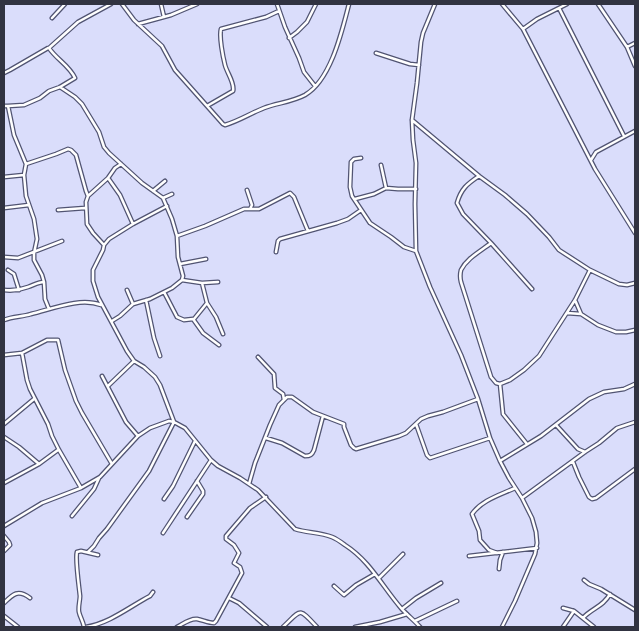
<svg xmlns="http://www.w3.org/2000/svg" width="639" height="631" viewBox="0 0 639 631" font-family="'IBM Plex Serif',serif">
<rect width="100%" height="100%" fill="#daddfb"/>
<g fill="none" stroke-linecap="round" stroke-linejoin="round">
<defs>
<path id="street" d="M122 4 134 20 162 46 175 70 223 124 225 125C239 121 251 113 264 108 277 103 292 102 305 95 331 80 342 31 349 4
M161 4 164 17
M277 4 285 27 299 58 304 72 315 86
M435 4 423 33 421 42 417 83 412 120 413 140 416 163 415 204 416 251 430 287 461 355 478 399 490 438 500 461 509 478 522 498 532 518 536 532 537 543 535 554 515 601 502 627
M502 4 523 29 595 169 635 233
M598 4 627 47 635 66
M559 8 624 136
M52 18 65 4
M138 24 171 15 197 4
M523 29 537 19 567 4
M289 38 297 32 307 22 316 4
M627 47 635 43
M376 53 410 64 419 65
M4 73 10 70 48 48
M60 87 75 97 82 104 99 132 104 147 109 153 142 183 163 198 172 219 177 236 178 257 183 276 182 280
M4 106H8L24 105 40 98 49 91 60 87 75 78C69 65 56 59 49 48L78 22 111 4
M8 106 14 135 26 164 24 175 26 196 34 219 37 239 34 253V260L42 275 44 282 45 299 49 309
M207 106 233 91C235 83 227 73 225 65 223 57 219 37 221 29L266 17 279 11
M412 120 479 176 505 195 527 214 549 237 559 250 590 270 619 284 627 285 635 283
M361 158 354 159 351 162 350 187 352 196 370 223 391 237 404 247 416 251
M591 160 596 152 635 131
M26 164 56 154 68 149 71 150 76 155 86 191 88 196
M381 165 386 188
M479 176C467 184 461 189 457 203L463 214 491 243 532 289
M4 177 24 175
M108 178 120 195 133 224
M247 190 252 205 250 209
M153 191 165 181
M163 198 172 194
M355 199 374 194 386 188 398 189H416
M4 208 29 205
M58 210 85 208
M177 236 205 226 244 209H259L290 193 294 197 308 231
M491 243C481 251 467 258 461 270 460 274 460 278 461 282L491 377 496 383 500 384
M104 245 109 239 133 224 167 206
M276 252 278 241 280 239 337 223 348 219 361 210
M4 257 18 258 62 241
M180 264 206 259
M8 270 14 274 19 290
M202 283 207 303 216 317 223 334
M4 290C12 291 20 290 28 287 34 285 38 282 44 282
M127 290 133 304
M164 292 177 317 184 320 193 319 203 333 219 345
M146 300 154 338 160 356
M575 300 581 314 598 325 616 332H626L635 330
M567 313 581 314
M194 319 207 303
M4 320C13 316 22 317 31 314 52 309 80 297 101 305
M112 321 120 316 133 304 150 299 172 288 182 280 202 283 218 282
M22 353 47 340H58L65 370 76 401 82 413 112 464
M4 355 22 353 27 380 30 389 48 424 52 436 59 450 81 488
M258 357 274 374 275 388 283 394 284 400
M102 376 126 422 138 436
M500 384 510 380 524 370 539 356 575 300 590 270
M500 384 503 414 527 444
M108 386 134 361
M4 424 34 399
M416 424 427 455 430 458 490 438
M556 425 578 449 585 452
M4 437 19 447 39 464
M266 438 282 443 305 456C310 456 312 455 314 450L323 416
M500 461 541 436 589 399 604 392 624 389 635 384
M573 462 579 477 589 497 592 499 596 498 635 469
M4 483 39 464 58 450
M249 484 255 463 270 425 279 405 287 397H292L313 412 344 424V427L351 445 354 448 356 449 399 436 406 433 421 419 428 416 443 412 478 399
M522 498 585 452 599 443 617 428 635 422
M164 499 173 486 195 441
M72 516 94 489 99 478
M187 517 203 494V491L197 481
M4 526 42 503 81 488 100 477 138 436 150 428 169 421 174 422 185 428 211 460 218 466 240 478 258 490 295 529C307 533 320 532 332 537 337 539 341 542 345 545 370 561 382 586 401 608 407 615 414 620 420 627
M163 533 211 460
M4 536 9 542 10 545 4 551
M88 552 94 546 99 538 107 529 149 471 174 422 160 385 155 377 144 367 134 361 127 351 98 297 93 281V270L103 250 104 245 93 233 87 224 86 202 88 196 108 178 115 168 121 164
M497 553 489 550 480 540 479 531 472 514C482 500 500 495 515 488
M469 556 537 548
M499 569 500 560 503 552
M379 578 403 554
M584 580 589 584 601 589 635 610
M334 586 344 595 356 585 375 574
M229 598 239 603 267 627
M4 603C13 594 18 589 30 598
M563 608 574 611 594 627
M402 609 416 598 441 583
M4 616 18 627
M583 618C592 608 603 607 610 594
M415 621 457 601
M84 627C83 621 80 617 79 612 78 607 80 601 80 596 79 586 75 559 77 552L81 551 98 555
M86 627C110 623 129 607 150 596L153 592
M177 627C183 624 190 618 197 619 203 620 208 623 214 623L216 621 242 573 240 567 234 563 239 553 234 545 226 539V536L250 508 266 497
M283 627C302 609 298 607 317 627
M355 627 380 622 407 614
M563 627 574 611"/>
</defs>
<!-- street casing -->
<use href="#street" stroke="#515472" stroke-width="5"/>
<!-- street -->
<use href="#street" stroke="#fff" stroke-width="2.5"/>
</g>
<!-- border -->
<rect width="639" height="631" fill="none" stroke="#313341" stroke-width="10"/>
</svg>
